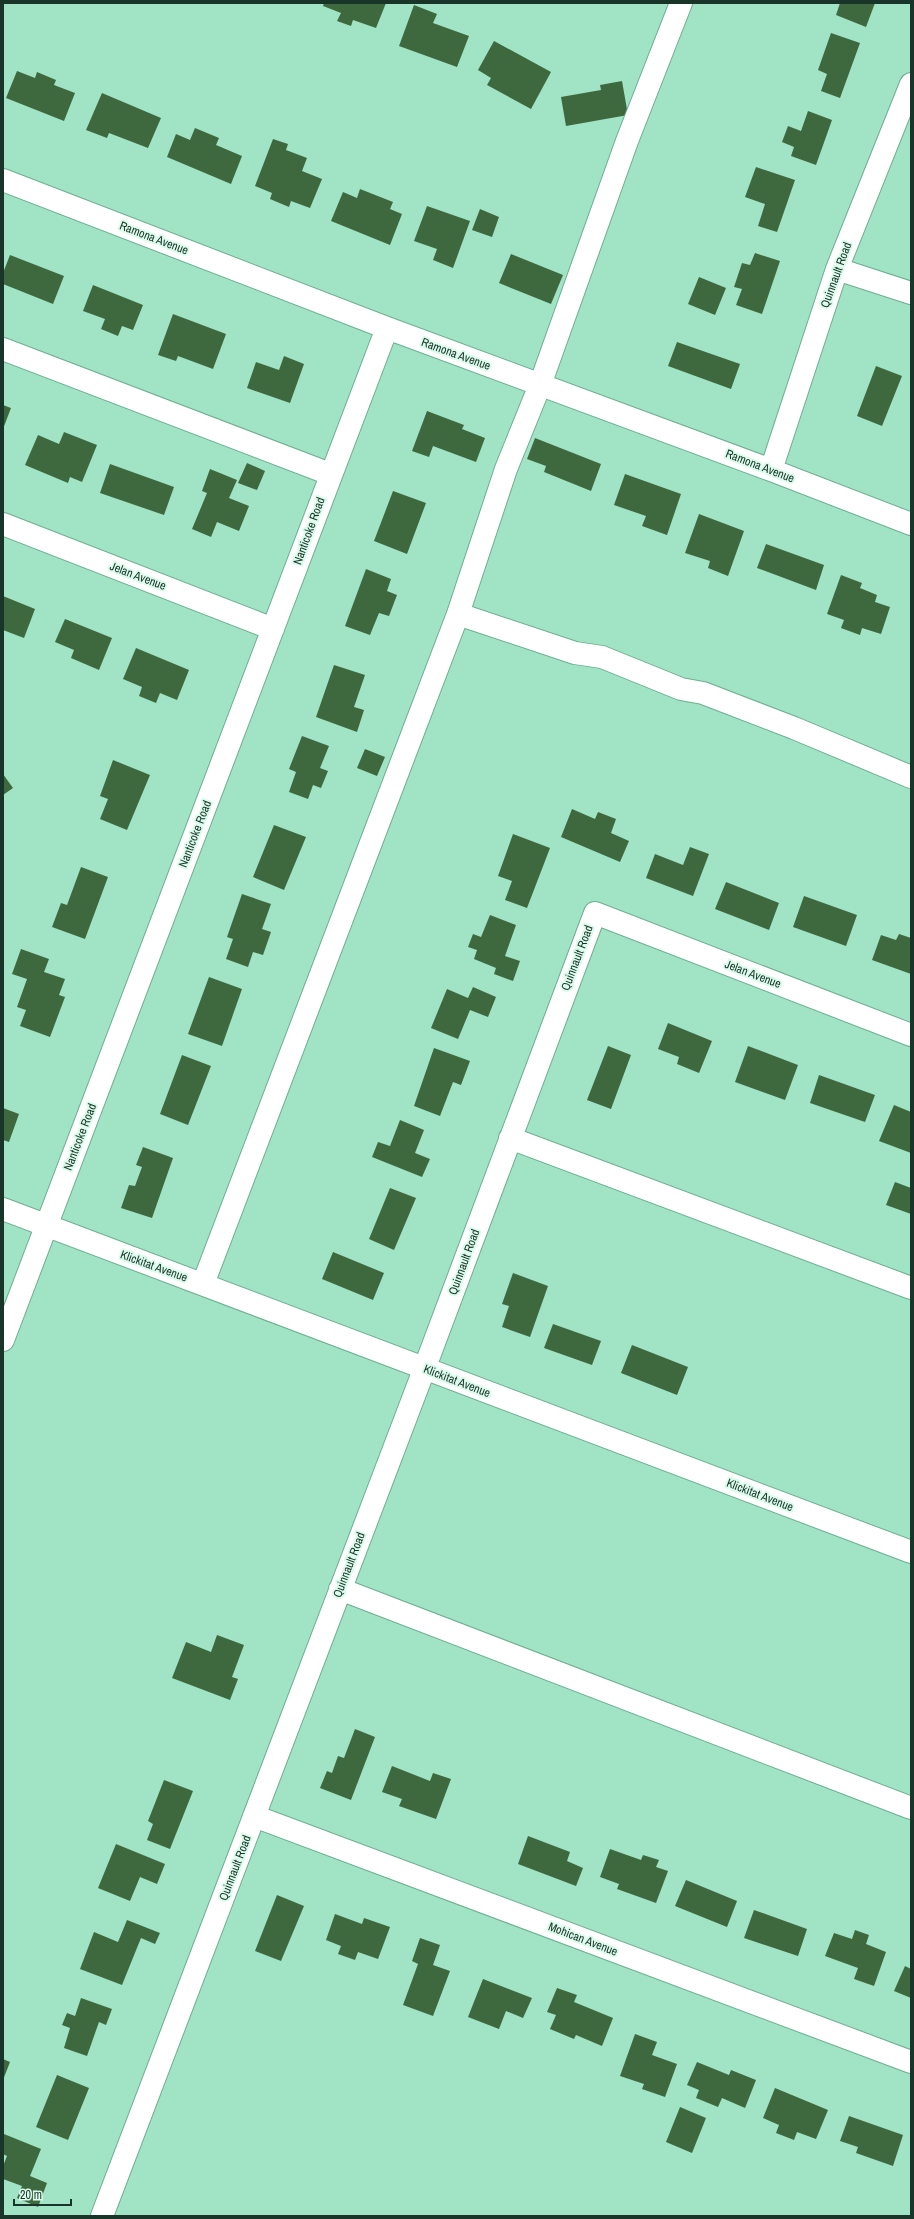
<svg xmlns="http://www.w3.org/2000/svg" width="914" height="2219" viewBox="0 0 914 2219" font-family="'Archivo Narrow',sans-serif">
<rect width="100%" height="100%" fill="#a1e3c5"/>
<!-- building -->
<path fill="#3e693f" d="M324 3H386L376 28 353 20 351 26 337 21 341 13 323 6Z
M840 3H875L866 27 836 15Z
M414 5 437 14 433 23 469 36 457 67 399 46Z
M831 33 860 43 840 98 821 91 827 74 818 70Z
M494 41 551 72 531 109 487 85 491 78 478 70Z
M17 71 35 78 37 72 56 80 54 85 75 93 64 121 6 98Z
M622 81 628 115 566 126 561 97 601 90 600 85Z
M102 93 161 118 148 148 109 133 107 138 86 130Z
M808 111 832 120 816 165 791 156 794 147 782 142 788 126 801 131Z
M195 128 219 138 216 145 242 156 231 184 167 157 176 134 190 140Z
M273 139 288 144 286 150 307 158 302 171 322 179 310 208 291 201 289 207 270 199 272 193 255 186Z
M756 167 795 180 777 232 758 226 765 204 745 197Z
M360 189 393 202 390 209 402 214 390 245 331 221 343 192 357 198Z
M427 206 470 221 453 268 433 260 437 249 414 241Z
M480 209 499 217 492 237 472 230Z
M755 253 780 261 762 314 736 305 742 289 734 287 742 263 750 265Z
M511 254 563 275 551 304 499 283Z
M10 255 64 276 53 304 3 284V273Z
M699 277 726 288 715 315 688 304Z
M93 285 143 305 133 330 122 326 118 336 101 329 105 319 83 311Z
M173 314 226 334 213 369 178 356 176 361 158 355Z
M677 342 740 364 731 389 668 366Z
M284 356 304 364 290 403 247 388 256 362 279 370Z
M876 366 902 376 882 426 857 416Z
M3 405 11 408 3 429Z
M427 411 464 425 462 429 485 438 476 462 433 446 429 457 412 451Z
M64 432 97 445 82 482 70 477 68 483 25 465 38 435 59 444Z
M535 438 601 464 591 491 544 472 546 466 527 459Z
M247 463 265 471 257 490 238 483Z
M110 464 174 487 164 515 100 493Z
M210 469 237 480 229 498 249 506 239 531 217 522 211 537 192 529 207 493 202 491Z
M625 474 681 494 667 535 642 526 646 516 614 505Z
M393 491 426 503 407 554 374 541Z
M699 514 744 531 728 576 708 568 710 561 685 553Z
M766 544 824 565 816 590 757 568Z
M366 569 391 579 387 591 397 595 389 616 379 613 370 635 345 626Z
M841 575 862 583 860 588 877 595 875 602 890 607 881 634 862 628 860 635 841 628 844 620 827 614Z
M3 596 35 609 24 638 3 630Z
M65 619 112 638 99 670 71 658 74 650 55 642Z
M136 648 189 670 177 700 160 693 156 703 139 696 142 687 123 679Z
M334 665 365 675 354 707 364 710 357 732 316 717Z
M302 736 329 746 320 768 328 771 321 788 313 785 308 799 289 792 296 772 289 769Z
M365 749 385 757 377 776 357 768Z
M113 760 150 775 127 830 100 819 108 799 100 796Z
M3 774 13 788 3 795Z
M572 809 595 819 598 812 616 819 611 833 629 841 620 862 561 837Z
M274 825 306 837 284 890 253 877Z
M513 834 550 848 527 908 505 900 512 881 498 876Z
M690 847 709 854 693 896 646 878 655 854 683 865Z
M81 867 108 877 85 939 52 927 61 903 67 905Z
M726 882 779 903 769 930 715 909Z
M242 894 271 904 262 929 271 932 263 955 253 952 248 967 226 959 233 939 227 937Z
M804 896 857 915 846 946 793 927Z
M490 915 516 925 505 956 520 961 513 981 494 974 496 968 474 959 477 950 468 947 473 934 481 937Z
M899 934 911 938V974L872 960 881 935 896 940Z
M21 949 49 959 44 972 65 979 59 995 65 997 50 1037 20 1026 26 1010 17 1007 27 979 12 974Z
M209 977 242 989 222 1046 188 1034Z
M473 987 496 997 488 1017 470 1010 458 1039 431 1028 447 989 468 998Z
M668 1023 712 1041 699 1073 677 1064 679 1057 658 1049Z
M608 1046 631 1055 611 1109 587 1100Z
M748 1046 798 1065 785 1100 735 1082Z
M434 1048 470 1061 461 1085 453 1082 440 1116 414 1106Z
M182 1055 211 1066 188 1125 160 1114Z
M819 1075 875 1095 865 1122 810 1103Z
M894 1105 911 1112V1153L879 1141Z
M3 1108 19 1114 9 1142 3 1140Z
M400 1120 424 1130 415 1153 430 1159 422 1177 372 1157 378 1142 390 1146Z
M143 1147 173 1158 152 1218 121 1208 129 1185 135 1186 142 1167 136 1165Z
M895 1182 911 1188V1214L886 1205Z
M390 1188 416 1198 394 1250 369 1239Z
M333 1252 384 1273 373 1300 322 1279Z
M513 1273 548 1286 530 1337 502 1327 509 1306 502 1304Z
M553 1324 601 1341 592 1365 544 1348Z
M632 1345 688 1367 677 1395 621 1373Z
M217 1635 244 1645 232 1677 238 1679 230 1700 172 1678 186 1642 211 1652Z
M355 1729 375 1737 351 1800 320 1788 327 1771 332 1773 338 1756 344 1758Z
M392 1766 430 1781 433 1773 451 1779 436 1819 399 1806 402 1799 382 1792Z
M164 1780 193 1791 170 1849 147 1840 153 1824 148 1821Z
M528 1836 570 1852 567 1861 583 1868 576 1886 518 1864Z
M116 1844 165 1864 157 1884 140 1877 130 1901 98 1888Z
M610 1849 641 1860 643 1855 659 1860 656 1867 668 1871 656 1903 617 1889 619 1884 600 1877Z
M686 1880 737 1901 727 1927 675 1906Z
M277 1895 304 1906 281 1961 255 1951Z
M754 1910 807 1929 798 1956 744 1938Z
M335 1914 362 1924 364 1918 390 1927 378 1959 358 1952 355 1960 338 1954 341 1946 326 1940Z
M127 1920 160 1933 155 1944 141 1938 122 1985 80 1969 94 1932 118 1942Z
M855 1930 869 1935 866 1944 886 1952 874 1986 854 1979 858 1968 825 1956 834 1933 852 1939Z
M420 1938 440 1945 433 1965 450 1971 433 2016 403 2005 418 1964 412 1961Z
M905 1966 911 1969V1998L894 1991Z
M483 1979 532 1998 523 2018 506 2011 499 2029 468 2017Z
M557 1988 577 1995 574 2002 613 2018 602 2046 576 2035 574 2039 550 2029 556 2015 547 2012Z
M81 1998 112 2009 106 2025 99 2022 87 2056 64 2048 70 2028 62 2025 67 2013 75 2016Z
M635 2034 657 2042 652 2055 677 2064 665 2097 642 2089 644 2084 620 2076Z
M3 2059 10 2062 3 2080Z
M697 2062 729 2075 731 2070 756 2080 745 2108 722 2098 718 2107 696 2098 699 2090 687 2085Z
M57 2075 89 2088 68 2140 36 2127Z
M775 2088 828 2110 816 2139 797 2132 794 2140 776 2133 779 2125 763 2118Z
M680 2107 706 2118 692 2153 666 2142Z
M849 2116 903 2135 893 2166 856 2153 858 2147 840 2141Z
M4 2134 41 2149 30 2176 47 2183 38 2207 17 2198 22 2186 3 2179V2166L7 2156 3 2154Z"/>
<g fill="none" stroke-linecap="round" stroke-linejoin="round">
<defs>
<path id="minor" d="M681 3 627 141 540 385 506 469 458 614 575 653 602 657 681 689 703 693 794 728 911 777
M3 180 387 328 771 470 911 524
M837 269 911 293
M3 349 330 474
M771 470 837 269 911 84
M3 524 273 629
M510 1138 911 1288
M3 1209 911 1552
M203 1284 458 614
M3 1340 387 328
M340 1589 911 1808
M254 1816 911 2062
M102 2216 419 1383 595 913 911 1035"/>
</defs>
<!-- minor casing -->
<use href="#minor" stroke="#6dae92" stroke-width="24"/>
<!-- minor -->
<use href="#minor" stroke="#fff" stroke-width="22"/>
</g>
<g text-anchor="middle" stroke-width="4" stroke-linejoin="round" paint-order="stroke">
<!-- street labels -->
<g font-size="12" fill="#193428" stroke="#dbfcec">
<text transform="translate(154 238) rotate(21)" y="4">Ramona Avenue</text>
<text transform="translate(836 275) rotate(-70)" y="4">Quinnault Road</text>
<text transform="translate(456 354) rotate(20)" y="4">Ramona Avenue</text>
<text transform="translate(760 466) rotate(21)" y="4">Ramona Avenue</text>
<text transform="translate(309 531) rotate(-70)" y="4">Nanticoke Road</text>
<text transform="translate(138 576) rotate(21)" y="4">Jelan Avenue</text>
<text transform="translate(195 834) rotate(-69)" y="4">Nanticoke Road</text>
<text transform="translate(577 958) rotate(-69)" y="4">Quinnault Road</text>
<text transform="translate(753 974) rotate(21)" y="4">Jelan Avenue</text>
<text transform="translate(80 1137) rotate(-69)" y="4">Nanticoke Road</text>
<text transform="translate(464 1262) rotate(-70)" y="4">Quinnault Road</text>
<text transform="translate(154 1266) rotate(20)" y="4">Klickitat Avenue</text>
<text transform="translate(457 1381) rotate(21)" y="4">Klickitat Avenue</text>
<text transform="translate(760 1495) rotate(21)" y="4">Klickitat Avenue</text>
<text transform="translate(349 1565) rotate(-69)" y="4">Quinnault Road</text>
<text transform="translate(235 1868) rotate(-69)" y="4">Quinnault Road</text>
<text transform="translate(583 1939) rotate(21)" y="4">Mohican Avenue</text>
</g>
</g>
<!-- border -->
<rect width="914" height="2219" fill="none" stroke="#193428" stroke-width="8"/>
<!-- scale -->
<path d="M14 2199v6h57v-6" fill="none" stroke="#193428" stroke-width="2"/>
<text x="20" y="2199" font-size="12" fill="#193428" stroke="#dbfcec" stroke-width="3" paint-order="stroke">20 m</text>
</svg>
